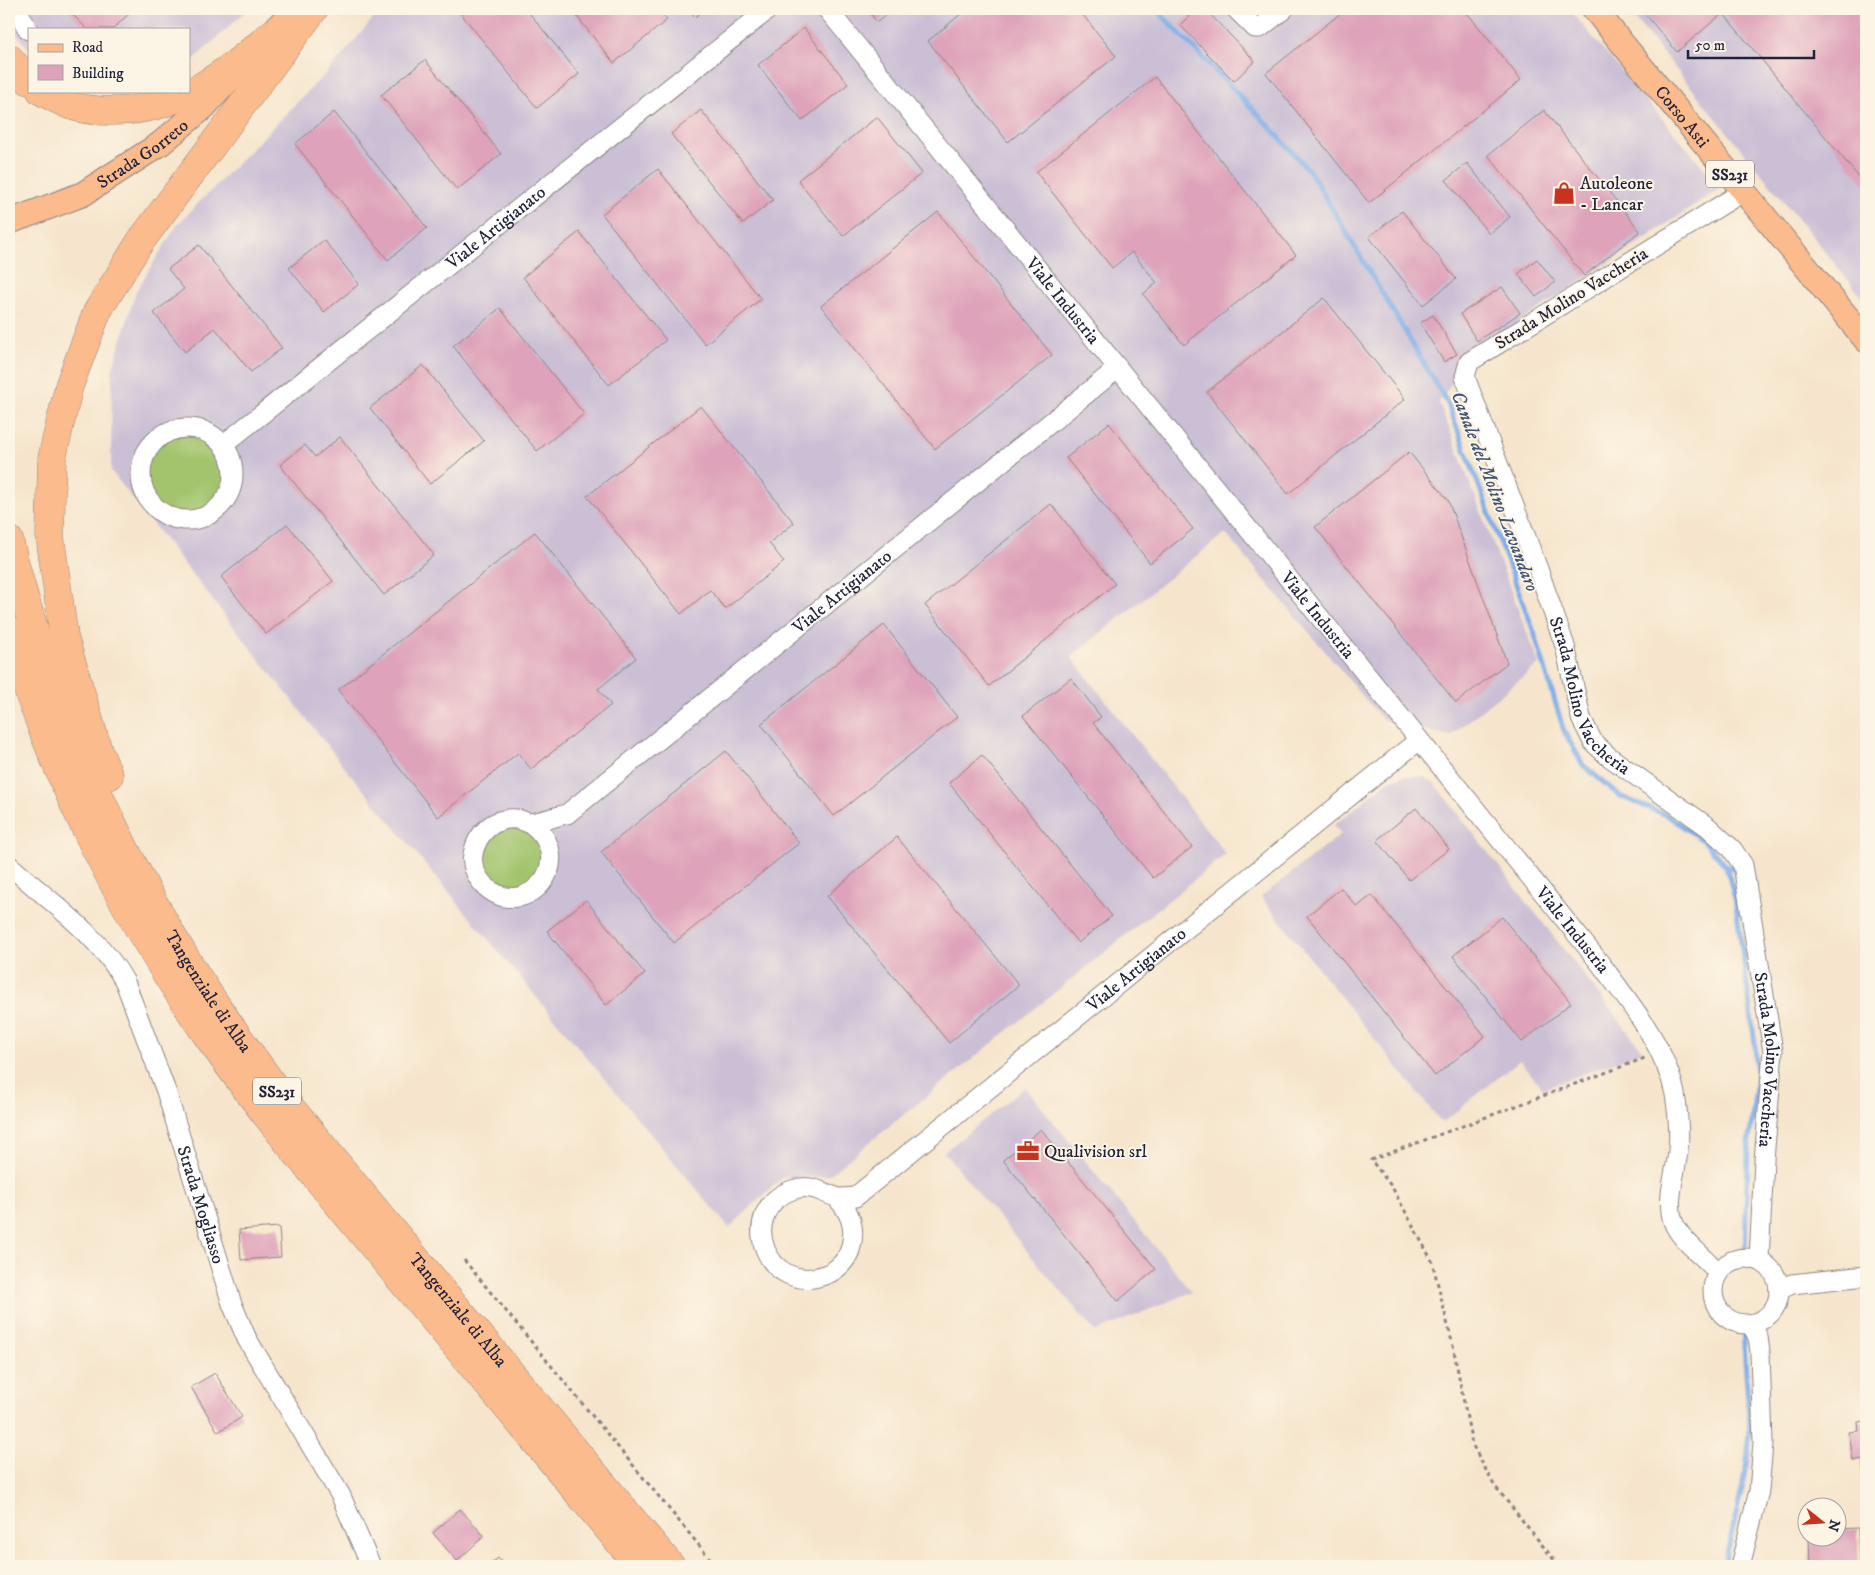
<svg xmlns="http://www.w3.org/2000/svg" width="1875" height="1575" viewBox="0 0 1875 1575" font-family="'IM FELL DW Pica',serif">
<rect width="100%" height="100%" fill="#fcf5e5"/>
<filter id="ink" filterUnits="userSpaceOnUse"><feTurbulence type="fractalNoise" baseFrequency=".02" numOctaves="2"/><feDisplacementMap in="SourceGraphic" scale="10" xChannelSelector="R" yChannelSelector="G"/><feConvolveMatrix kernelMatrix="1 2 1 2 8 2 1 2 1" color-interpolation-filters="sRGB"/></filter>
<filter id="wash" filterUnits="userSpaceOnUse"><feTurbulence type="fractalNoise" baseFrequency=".0096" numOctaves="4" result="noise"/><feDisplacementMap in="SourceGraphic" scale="20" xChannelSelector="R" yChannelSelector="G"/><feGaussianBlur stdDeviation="1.12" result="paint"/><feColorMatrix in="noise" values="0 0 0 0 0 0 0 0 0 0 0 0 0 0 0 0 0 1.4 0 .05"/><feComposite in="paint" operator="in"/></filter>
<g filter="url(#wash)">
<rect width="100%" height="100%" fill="#f6e5cc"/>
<!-- industrial -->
<path fill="#cbbfd5" d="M9 9H248L189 64V29H29V49L9 25Z
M381 9H1569L1721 188 1472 353 1439 402 1539 664 1450 736 1383 720 1225 533 1071 657 1226 854 828 1176 782 1178 729 1228 346 769 111 471 112 371 136 291 177 225 334 65Z
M1627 9H1866V302Z
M1404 776H1422L1434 783 1643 1051 1543 1089 1520 1060 1442 1123 1261 897 1341 834 1334 825 1387 782Z
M1025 1087 1192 1292 1095 1332 944 1152Z"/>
<!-- green -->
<path fill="#a3c46d" stroke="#627354" d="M145 476a41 41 0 1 1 82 0a41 41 0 1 1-82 0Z
M483 858a29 29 0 1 1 58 0a29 29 0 1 1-58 0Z"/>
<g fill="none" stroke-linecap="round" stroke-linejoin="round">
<!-- stream -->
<path stroke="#7eaee9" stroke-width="5" d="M1156 9 1272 129 1311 173 1448 404 1534 632 1564 731 1583 765 1620 796 1668 816 1704 841 1726 866 1734 868
M1726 866 1735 898 1755 1044 1757 1078 1748 1152 1745 1251
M1724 1566 1745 1476 1750 1433 1743 1330"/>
</g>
<g id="blocks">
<!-- building -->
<path fill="#dea3ba" d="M67 9H134L113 29H87Z
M459 9H526L579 74 537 108 458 10Z
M571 9H658L667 20 614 63Z
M688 9H705L695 17Z
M866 9H894L877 22Z
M967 9H1078L1116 56 1008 142 928 41Z
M1196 9H1205L1255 61 1234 81 1180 25Z
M1346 9H1464L1521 80 1369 203 1266 73Z
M1641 9H1866V186L1723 13 1677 52Z
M804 28 848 84 802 121 758 65Z
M425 60 501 154 457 190 381 95Z
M1155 77 1296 255 1184 345 1143 294 1157 283 1132 252 1112 268 1036 172Z
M701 110 773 200 743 224 671 134Z
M1544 110 1640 231 1584 276 1488 155Z
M334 112 427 228 388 260 295 144Z
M877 117 922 173 843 236 798 180Z
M1467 163 1510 217 1489 234 1446 180Z
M658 169 761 299 705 344 602 214Z
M1402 211 1456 279 1423 305 1369 237Z
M938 212 1052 355 935 449 821 306Z
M579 232 666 340 609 385 523 277Z
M324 240 359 284 324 312 289 268Z
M199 245 282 348 251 372 215 328 185 352 154 313 184 289 168 269Z
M1537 259 1555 282 1536 297 1518 274Z
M1502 287 1520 313 1477 341 1460 314Z
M1324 298 1405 399 1288 494 1207 392Z
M500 308 584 414 537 451 453 346Z
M1433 315 1457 354 1444 362 1420 323Z
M423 365 484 441 430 484 370 408Z
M701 406 794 523 769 543 784 562 725 609 710 590 681 614 587 496Z
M1109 423 1193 529 1150 563 1066 458Z
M340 437 434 555 384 595 280 465 305 445 315 457Z
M1409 452 1448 500 1507 663 1456 703 1315 527Z
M1051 504 1115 584 989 686 925 605Z
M287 524 333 581 266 634 221 577Z
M535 532 636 658 598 689 611 705 531 769 518 753 438 817 338 690Z
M884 625 957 717 834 816 761 724Z
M1071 678 1101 717 1093 723 1192 847 1153 878 1023 716Z
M1862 750H1866V778H1865Z
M726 751 799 843 674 943 601 852Z
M982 755 1112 916 1078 943 949 783Z
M1416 808 1449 849 1409 880 1377 840Z
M897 837 1019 985 949 1043 827 896Z
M1341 888 1357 907 1372 895 1485 1036 1435 1076 1307 916Z
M586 900 645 974 606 1005 547 931Z
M1502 917 1571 1003 1522 1042 1453 956Z
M1041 1129 1156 1269 1118 1301 1003 1160Z
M279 1227 281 1257 241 1260 239 1230Z
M215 1373 242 1417 218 1432 191 1387Z
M1866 1421V1488H1865L1862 1459 1853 1461 1849 1432 1859 1431 1858 1422Z
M460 1509 484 1536 457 1561 433 1533Z
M1858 1528 1859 1566H1810L1809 1538H1838V1529Z
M498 1558 505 1566H488Z"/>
</g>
</g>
<g filter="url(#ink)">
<use href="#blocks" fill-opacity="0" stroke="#8c8484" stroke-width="1"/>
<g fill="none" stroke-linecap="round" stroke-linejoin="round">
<defs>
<g id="minor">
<path d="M17 9 28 30"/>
<path id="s1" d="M827 9 1600 963C1629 1002 1665 1045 1675 1094 1678 1113 1680 1132 1678 1151 1676 1174 1664 1204 1675 1226 1685 1245 1705 1256 1718 1273"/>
<path d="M1236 9 1255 28H1260L1284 9"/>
<path id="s2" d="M1744 191 1469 362 1465 377 1538 569 1565 646 1581 718 1593 742 1608 756 1708 827 1732 849 1743 865 1773 1051 1764 1160 1759 1260"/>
<circle cx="187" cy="474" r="46"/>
<path id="s3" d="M223 445 769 9"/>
<path id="s4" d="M530 823C582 860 524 925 484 885 476 877 471 864 473 854 477 833 494 817 516 819 521 819 526 823 530 823 542 822 556 816 567 814L1118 368"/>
<path id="s5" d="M9 865C48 900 99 935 125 982L166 1091 232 1304 247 1339 341 1496 371 1566"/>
<path id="s6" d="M855 1197 1419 740"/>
<path d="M837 1198C850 1212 856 1227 851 1246 849 1258 838 1270 827 1274 767 1299 734 1211 792 1190 811 1183 820 1192 836 1197 841 1199 849 1197 855 1197"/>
<circle cx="1746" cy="1291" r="33"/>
<path d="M1779 1290 1792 1284 1866 1276"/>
<path d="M1740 1566 1759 1491 1763 1443 1760 1352 1758 1337 1751 1324"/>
</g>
<g id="major">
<path id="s7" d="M1594 9 1866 340"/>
<path id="s8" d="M9 222 83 194 160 144 204 107 294 9"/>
</g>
<g id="highway">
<path d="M9 58 29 81"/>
<path d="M41 91C50 96 60 101 69 105 83 110 100 111 115 111 181 110 224 74 273 33"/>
<path id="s9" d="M9 540C43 680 100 812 173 937 205 992 243 1044 281 1096L671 1566"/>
<path d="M9 631C52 778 125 920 213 1044 273 1128 340 1206 405 1285 483 1379 561 1473 639 1566"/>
<path d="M109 776 98 750 64 637 50 536 52 458 69 386 97 312 140 242 314 9"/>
</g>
</defs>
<!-- minor casing -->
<use href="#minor" stroke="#8c8484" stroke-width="21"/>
<!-- major casing -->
<use href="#major" stroke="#8c8484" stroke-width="26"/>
<!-- highway casing -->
<use href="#highway" stroke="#8c8484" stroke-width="29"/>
<!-- path -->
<path stroke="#8c8484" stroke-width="3" stroke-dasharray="4 4" stroke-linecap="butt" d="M464 1260 716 1566
M1559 1566 1494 1485 1472 1444 1453 1346 1432 1261 1392 1187 1371 1160 1645 1058"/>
<!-- minor -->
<use href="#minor" stroke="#fff" stroke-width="19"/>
<!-- major -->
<use href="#major" stroke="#fbbb8c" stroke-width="24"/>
<!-- highway -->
<use href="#highway" stroke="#fbbb8c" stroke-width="28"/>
</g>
</g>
<!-- icons -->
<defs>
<symbol id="shop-bare" viewBox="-9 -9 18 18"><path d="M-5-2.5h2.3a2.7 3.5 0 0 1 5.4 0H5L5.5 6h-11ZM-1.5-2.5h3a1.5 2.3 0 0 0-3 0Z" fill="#c8321e" stroke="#fcf5e5" stroke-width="2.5" paint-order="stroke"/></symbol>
<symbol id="office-bare" viewBox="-9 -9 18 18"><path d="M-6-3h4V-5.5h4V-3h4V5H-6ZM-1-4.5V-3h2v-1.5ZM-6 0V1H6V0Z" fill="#c8321e" stroke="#fcf5e5" stroke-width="2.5" paint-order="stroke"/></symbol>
</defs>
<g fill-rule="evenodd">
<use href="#shop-bare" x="1548" y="177" width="32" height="32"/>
<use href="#office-bare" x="1012" y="1135" width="32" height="32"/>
</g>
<g text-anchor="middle" stroke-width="4" stroke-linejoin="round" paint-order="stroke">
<!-- shield labels -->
<g fill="#fcf5e5" stroke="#63616e" stroke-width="1">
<rect x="1706" y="160.5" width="48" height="27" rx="4"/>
<rect x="253" y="1077.5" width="48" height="27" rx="4"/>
</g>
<g font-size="16" font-weight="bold" fill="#22223b">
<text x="1730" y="180">SS231</text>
<text x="277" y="1097">SS231</text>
</g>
<!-- street labels -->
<g font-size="18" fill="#22223b" stroke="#fcf5e5">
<text dy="6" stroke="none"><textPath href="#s7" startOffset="139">Corso Asti</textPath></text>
<text dy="6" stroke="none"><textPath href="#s8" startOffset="151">Strada Gorreto</textPath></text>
<text dy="6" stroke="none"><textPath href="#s3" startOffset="349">Viale Artigianato</textPath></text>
<text transform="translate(1571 298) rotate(-32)" y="6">Strada Molino Vaccheria</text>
<text dy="6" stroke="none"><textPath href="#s1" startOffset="375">Viale Industria</textPath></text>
<text dy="6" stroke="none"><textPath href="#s4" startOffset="636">Viale Artigianato</textPath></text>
<text dy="6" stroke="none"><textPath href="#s1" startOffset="780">Viale Industria</textPath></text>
<text dy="6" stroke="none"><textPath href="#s2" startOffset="684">Strada Molino Vaccheria</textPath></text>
<text dy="6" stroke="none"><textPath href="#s1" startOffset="1185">Viale Industria</textPath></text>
<text dy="6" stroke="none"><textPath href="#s6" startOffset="362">Viale Artigianato</textPath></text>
<text dy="6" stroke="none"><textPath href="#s9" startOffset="496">Tangenziale di Alba</textPath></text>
<text dy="6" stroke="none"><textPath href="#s2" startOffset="1119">Strada Molino Vaccheria</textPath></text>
<text dy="6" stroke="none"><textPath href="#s5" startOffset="401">Strada Mogliasso</textPath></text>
<text dy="6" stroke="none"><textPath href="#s9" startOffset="901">Tangenziale di Alba</textPath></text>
</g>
<!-- poi labels -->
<g font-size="18" fill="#22223b" stroke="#fcf5e5" text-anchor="start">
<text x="1580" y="189">Autoleone<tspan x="1580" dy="21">- Lancar</tspan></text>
<text x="1044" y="1157">Qualivision srl</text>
</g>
<!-- water labels -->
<g font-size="19" font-style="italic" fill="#425378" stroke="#fcf5e5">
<text transform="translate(1496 491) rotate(69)" y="7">Canale del Molino Lavandaro</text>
</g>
</g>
<!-- margin -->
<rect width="1875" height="1575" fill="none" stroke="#fcf5e5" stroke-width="30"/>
<!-- legend -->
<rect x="28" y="28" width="162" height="65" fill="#fcf5e5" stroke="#a5a1a1"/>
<rect x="38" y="44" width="25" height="8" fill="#fbbb8c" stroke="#a5a1a1"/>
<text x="72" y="52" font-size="15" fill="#22223b">Road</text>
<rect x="38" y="65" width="25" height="15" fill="#dea3ba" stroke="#a5a1a1"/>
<text x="72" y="78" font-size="15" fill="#22223b">Building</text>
<!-- north arrow -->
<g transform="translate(1822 1522) rotate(107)"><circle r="24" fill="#fcf5e5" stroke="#a5a1a1"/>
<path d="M0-4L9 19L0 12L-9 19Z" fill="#c8321e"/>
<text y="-8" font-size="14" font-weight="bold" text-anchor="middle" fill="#22223b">N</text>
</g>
<!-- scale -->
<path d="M1688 50v8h126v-8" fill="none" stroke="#22223b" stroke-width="2.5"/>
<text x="1695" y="50" font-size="15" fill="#22223b" stroke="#fcf5e5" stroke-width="4" paint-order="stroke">50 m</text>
</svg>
